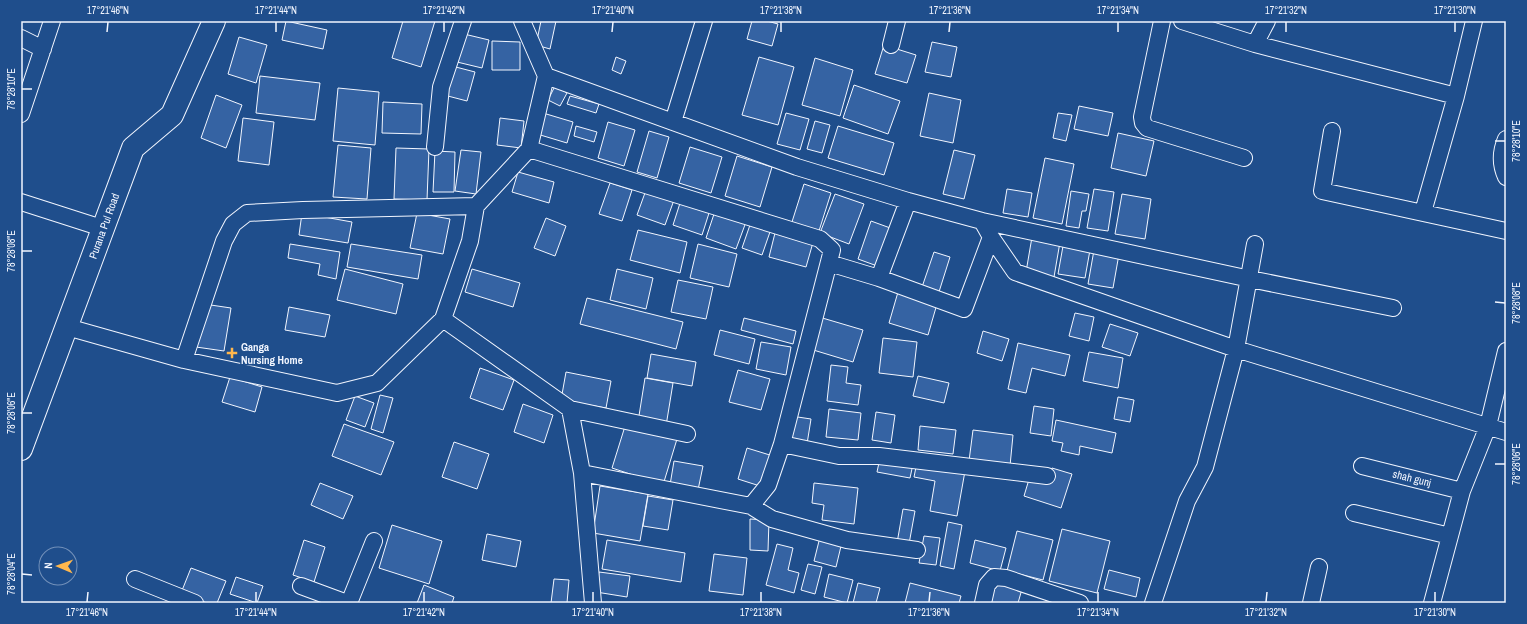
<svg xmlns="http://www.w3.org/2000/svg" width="1527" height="624" viewBox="0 0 1527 624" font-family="'Archivo Narrow',sans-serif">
<rect width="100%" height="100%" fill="#1f4e8c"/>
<!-- building -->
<path fill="#3563a3" stroke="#f2f6ff" d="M286 21 327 30 323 49 282 40Z
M403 21H435L421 67 392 58Z
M541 21H556L550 49 536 45Z
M752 21H767L778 24 772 46 747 39Z
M464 34 489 40 482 68 457 62Z
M239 37 267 45 256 83 228 74Z
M492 41 520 42V70H492Z
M932 42 957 47 951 77 925 72Z
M884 45 916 55 907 83 875 74Z
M616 57 626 61 621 74 612 70Z
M759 57 794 67 778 125 742 115Z
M815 58 853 70 840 116 802 105Z
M452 66 475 72 467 101 444 95Z
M260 76 320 83 315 120 256 113Z
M854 85 900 101 888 134 843 118Z
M555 86 567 93 560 106 548 100Z
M338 88 379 92 375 145 333 141Z
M929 93 961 100 953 143 920 136Z
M216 95 242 105 226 148 201 138Z
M570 96 599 104 596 113 567 104Z
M383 102 422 104 421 134 382 133Z
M1079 106 1113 113 1108 136 1074 129Z
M543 113 573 122 567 143 537 134Z
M786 113 809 119 800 150 777 144Z
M1058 113 1072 115 1066 141 1053 138Z
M243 118 274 122 269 165 238 161Z
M500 118 524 121 521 148 497 145Z
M815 121 830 125 822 153 807 149Z
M608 122 635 130 624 166 598 158Z
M576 126 597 132 594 142 574 136Z
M838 126 894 143 884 175 828 158Z
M649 131 669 137 657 178 637 172Z
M1118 133 1154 141 1146 176 1111 168Z
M338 145 371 148 367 199 333 197Z
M690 147 722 157 711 193 679 183Z
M396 148 429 149 427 200 394 199Z
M461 150 481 152 476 194 455 191Z
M954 150 975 155 964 199 943 194Z
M435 151 455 152 454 192H433Z
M737 156 772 167 760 207 725 196Z
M1045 158 1074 164 1062 224 1033 218Z
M518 172 554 182 549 203 512 192Z
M610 183 632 190 622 221 599 214Z
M804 184 831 193 818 234 791 225Z
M1007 189 1032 193 1028 217 1003 213Z
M1094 189 1114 192 1108 231 1087 228Z
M646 190 674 200 665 225 637 215Z
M1071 191 1089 194 1086 211H1082L1079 228 1066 226Z
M835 194 864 204 849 244 820 233Z
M1122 194 1151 199 1145 239 1115 234Z
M681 200 710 210 702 235 673 225Z
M715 211 746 222 736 249 706 238Z
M302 213 352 222 348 243 299 235Z
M417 213 450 219 443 254 410 248Z
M546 218 566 226 555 256 534 248Z
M871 221 893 229 880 267 858 259Z
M751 222 771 229 762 255 742 248Z
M776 229 814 239 806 267 769 257Z
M638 230 687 242 680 273 630 260Z
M1032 237 1060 242 1054 277 1026 272Z
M290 244 340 252 336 279 318 275 320 264 288 258Z
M351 244 422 255 418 279 347 267Z
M698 244 737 254 729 287 690 278Z
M1063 246 1090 250 1085 278 1058 274Z
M1094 250 1119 254 1113 288 1088 284Z
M934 252 950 257 938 295 921 290Z
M345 269 403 284 396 314 337 300Z
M472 269 520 283 513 307 465 292Z
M617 269 653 278 646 309 610 300Z
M678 280 713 287 706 319 671 312Z
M898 292 937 304 928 335 889 323Z
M587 298 683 322 676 349 580 324Z
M204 304 231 308 224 351 196 347Z
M289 307 330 315 325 337 285 330Z
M1075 313 1094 317 1089 341 1069 336Z
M819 317 863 330 853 362 810 349Z
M744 318 796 331 793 344 741 330Z
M1110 324 1138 333 1130 356 1102 347Z
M720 330 755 339 749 364 714 355Z
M983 331 1009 339 1002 361 977 353Z
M883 338 917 342 913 377 879 373Z
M761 342 791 347 786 375 756 369Z
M1018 343 1070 355 1065 376 1032 368 1026 393 1008 389Z
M1089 352 1123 358 1118 388 1083 381Z
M651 354 696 362 692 386 647 378Z
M831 365 848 367 846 383 861 385 858 405 827 401Z
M480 368 514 380 503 410 470 398Z
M738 370 770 379 761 410 729 402Z
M566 372 611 381 606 408 561 400Z
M918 376 949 383 944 403 913 396Z
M230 377 262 387 255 412 222 402Z
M645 378 673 383 666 426 638 422Z
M380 395 393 398 383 433 371 429Z
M355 396 374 403 365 427 346 420Z
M1118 397 1134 400 1130 422 1114 419Z
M523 404 553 415 544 443 514 432Z
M1034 406 1054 409 1051 436 1030 433Z
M829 409 861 413 858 440 826 437Z
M876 412 895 415 891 443 872 440Z
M791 416 811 419 807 444 787 441Z
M1056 420 1116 433 1112 453 1080 446 1079 455 1061 451 1063 443 1052 441Z
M626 423 677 439 663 485 612 468Z
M344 424 394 442 381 475 332 456Z
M920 426 956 430 953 454 918 450Z
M973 430 1013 435 1010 466 969 461Z
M454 442 489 454 477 489 442 477Z
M747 448 773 456 763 487 738 479Z
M880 458 913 464 910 478 877 472Z
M674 461 703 466 698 490 670 485Z
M917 462 965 471 957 516 930 511 935 481 914 477Z
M1052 468 1072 474 1061 508 1024 496 1030 476 1048 481Z
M320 483 353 496 343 519 311 505Z
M814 483 858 488 854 524 822 520 824 505 812 503Z
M600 486 648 494 640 541 593 533Z
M648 496 673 500 668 530 643 526Z
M903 509 915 511 909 544 897 543Z
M750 519 769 520 768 551 750 550Z
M948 522 962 525 954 569 940 566Z
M392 525 442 541 429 584 379 568Z
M1062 529 1110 541 1097 593 1049 581Z
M1017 531 1053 540 1043 580 1007 571Z
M487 534 521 541 516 567 482 560Z
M924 536 940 538 936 565 919 563Z
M820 537 842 542 836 567 814 561Z
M304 540 325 547 314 582 293 575Z
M607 540 685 553 681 582 602 569Z
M975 540 1006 548 1000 571 970 563Z
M777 544 793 548 788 570 799 573 794 593 766 585Z
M714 554 747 558 743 595 709 591Z
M808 564 822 567 815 594 801 590Z
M191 568 226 581 217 603H207L181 593Z
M1109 570 1140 578 1136 597 1104 589Z
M599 572 630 576 627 597 596 592Z
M829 574 853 580 847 603 824 597Z
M236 577 263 586 257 603 230 594Z
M554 579 569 580 567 603H551Z
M993 581 1022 589 1018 603H987Z
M858 583 880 588 876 603H853Z
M910 583 961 596 959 603H905Z
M424 585 454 597 452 603H417Z"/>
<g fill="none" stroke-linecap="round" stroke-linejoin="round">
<defs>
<path id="street" d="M522 21 546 76 797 167 908 201 982 221 991 237 1015 272 1236 349 1506 432
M1162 21 1142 117 1143 123 1147 128 1244 158
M1182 21 1255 44 1456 96
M21 38 43 49
M1255 44 1267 21
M891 45 897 21
M546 76 529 149 476 206 470 241 443 319 570 409 582 473 593 603
M21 114 52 21
M673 122 704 21
M1332 131 1322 191 1506 231
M1506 139C1500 153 1500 164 1506 177
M435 147 441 87 463 21
M529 149 820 239 832 250 782 444 839 456H879L1047 476
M21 202 102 228
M1423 212 1456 96 1474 21
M982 221 1250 279 1393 308
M829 263 879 278 964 309 991 237
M879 278 908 201
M67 327 184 360 337 393 377 383 443 319
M184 360 224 241 233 224 247 213 303 210 476 206
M570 409 687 434
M1362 466 1462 491
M582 473 751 506 768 485 782 444
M751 506 772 519 847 540 917 550
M1354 513 1450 536
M135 579 195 603
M301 586 347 603
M349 603 374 541
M983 603 987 585 994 577 1006 578 1080 603
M1153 603 1187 501 1205 467 1236 349 1255 244
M1311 603 1319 567
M1432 603 1462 491 1488 426 1506 351"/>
<path id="primary" d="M21 449 133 148 172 115 214 21"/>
</defs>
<!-- street casing -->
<use href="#street" stroke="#f2f6ff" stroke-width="18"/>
<!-- primary casing -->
<use href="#primary" stroke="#f2f6ff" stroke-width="24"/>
<!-- street -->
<use href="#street" stroke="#1f4e8c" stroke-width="16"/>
<!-- primary -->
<use href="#primary" stroke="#1f4e8c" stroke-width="22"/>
</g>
<!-- ticks -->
<path fill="none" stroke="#f2f6ff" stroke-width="1.5" d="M107 32 108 22M276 32V22M444 32V22M612 32 613 22M781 32V22M949 32 950 22M1118 32V22M1286 32V22M1455 32V22M22 89H32M1495 141H1505M22 251H32M1495 302 1505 303M22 413H32M1495 464H1505M22 574 32 575M87 602 88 592M256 602V592M424 602V592M593 602V592M761 602V592M929 602 930 592M1098 602V592M1266 602 1267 592M1435 602V592"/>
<!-- markers -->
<path fill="#ffb74d" stroke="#1f4e8c" stroke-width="1.5" d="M230 347h4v4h4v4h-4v4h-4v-4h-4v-4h4z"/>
<g text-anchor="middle" stroke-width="3" stroke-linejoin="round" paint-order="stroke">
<!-- street labels -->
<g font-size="11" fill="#f2f6ff" stroke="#1f4e8c">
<text transform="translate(104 226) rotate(-70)" y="4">Purana Pul Road</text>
<text transform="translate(1412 478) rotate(14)" y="4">shah gunj</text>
</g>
<!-- poi labels -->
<g font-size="11" font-weight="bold" fill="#f2f6ff" stroke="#1f4e8c" text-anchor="start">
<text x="241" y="351">Ganga<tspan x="241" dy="13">Nursing Home</tspan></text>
</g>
</g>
<!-- border -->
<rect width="1527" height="624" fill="none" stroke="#1f4e8c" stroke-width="44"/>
<!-- north arrow -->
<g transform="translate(58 566) rotate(272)"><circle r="19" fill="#1f4e8c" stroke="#7391ba"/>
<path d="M0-3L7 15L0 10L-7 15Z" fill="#ffb74d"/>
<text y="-6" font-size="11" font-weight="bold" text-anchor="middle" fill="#f2f6ff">N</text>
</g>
<rect x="22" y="22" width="1483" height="580" fill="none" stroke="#f2f6ff" stroke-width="1.5"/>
<g font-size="10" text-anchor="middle" fill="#f2f6ff">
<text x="108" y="14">17°21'46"N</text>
<text x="276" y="14">17°21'44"N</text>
<text x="444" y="14">17°21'42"N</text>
<text x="613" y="14">17°21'40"N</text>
<text x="781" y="14">17°21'38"N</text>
<text x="950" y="14">17°21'36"N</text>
<text x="1118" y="14">17°21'34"N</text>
<text x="1286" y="14">17°21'32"N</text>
<text x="1455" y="14">17°21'30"N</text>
<text transform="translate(11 89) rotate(-90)" y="4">78°28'10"E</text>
<text transform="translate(1516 141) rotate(-90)" y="4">78°28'10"E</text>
<text transform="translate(11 251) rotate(-90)" y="4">78°28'08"E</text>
<text transform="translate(1516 303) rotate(-90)" y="4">78°28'08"E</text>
<text transform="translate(11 413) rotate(-90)" y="4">78°28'06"E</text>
<text transform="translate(1516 464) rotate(-90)" y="4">78°28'06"E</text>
<text transform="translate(11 574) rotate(-90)" y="4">78°28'04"E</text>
<text x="87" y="616">17°21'46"N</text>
<text x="256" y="616">17°21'44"N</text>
<text x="424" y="616">17°21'42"N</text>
<text x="593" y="616">17°21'40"N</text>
<text x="761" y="616">17°21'38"N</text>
<text x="929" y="616">17°21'36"N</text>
<text x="1098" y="616">17°21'34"N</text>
<text x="1266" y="616">17°21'32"N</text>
<text x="1435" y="616">17°21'30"N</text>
</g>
</svg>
